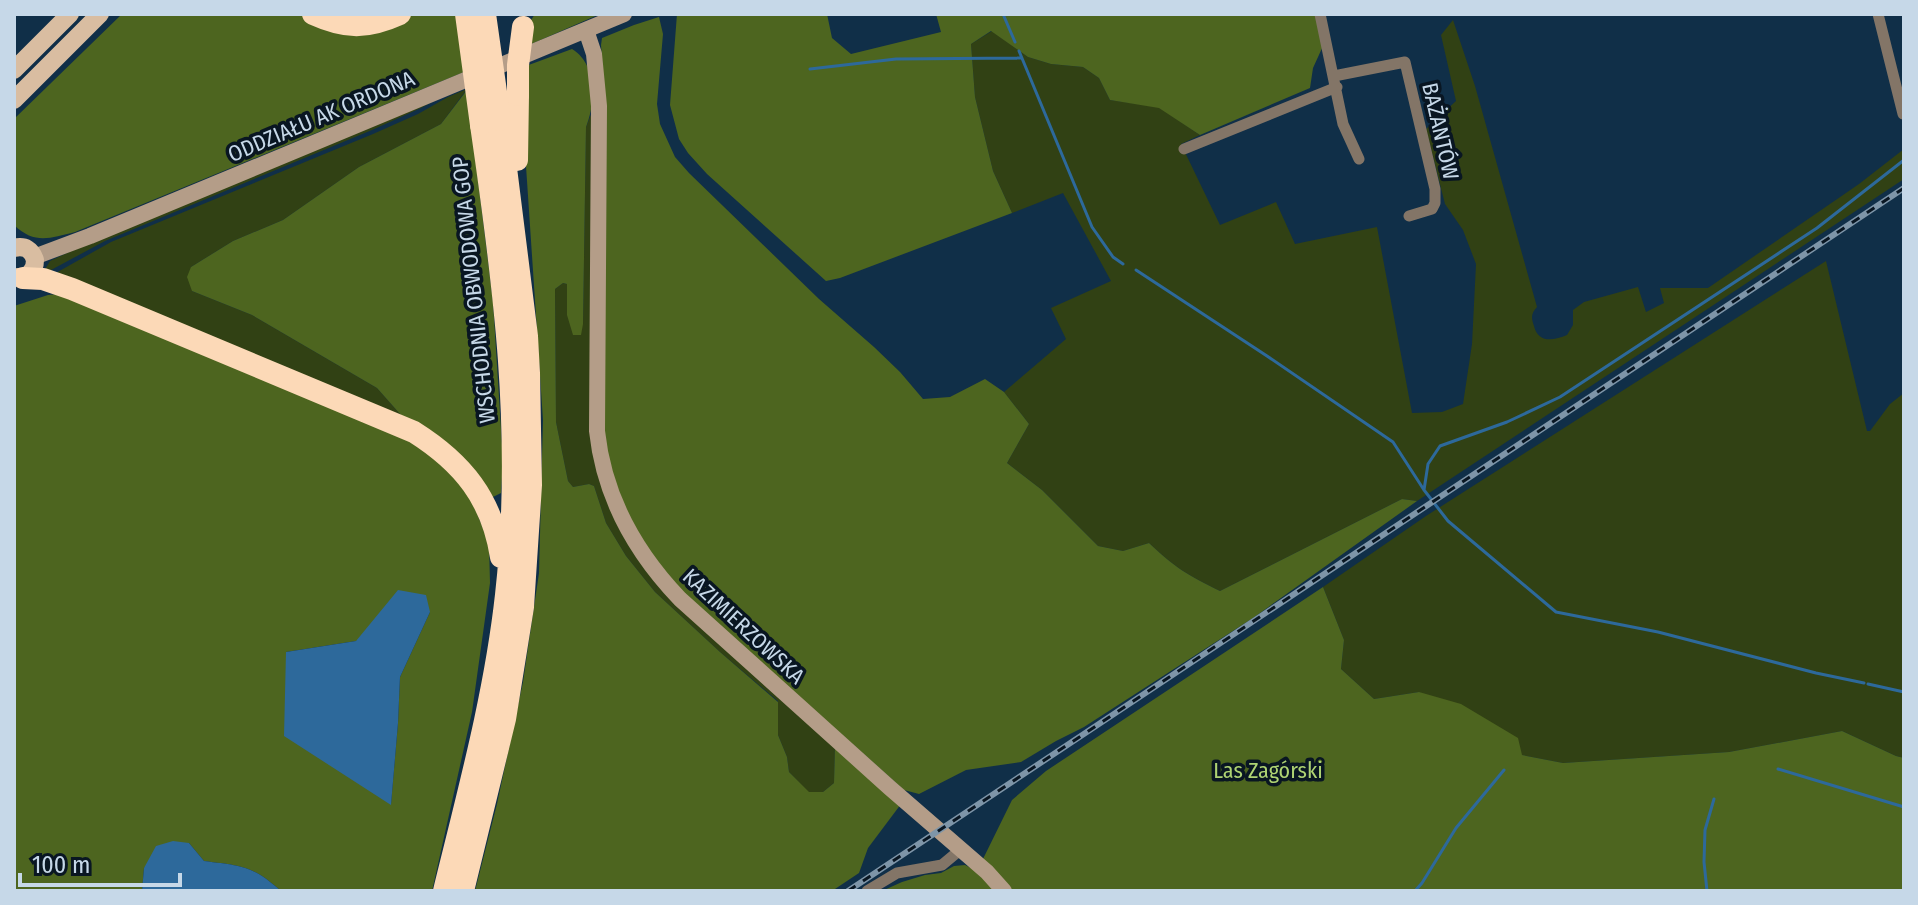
<svg xmlns="http://www.w3.org/2000/svg" width="1918" height="905" viewBox="0 0 1918 905" font-family="'Fira Sans Condensed',sans-serif">
<rect width="100%" height="100%" fill="#102f48"/>
<!-- green -->
<path fill="#314114" d="M1453 20 1475 86 1537 307C1531 314 1531 317 1534 326 1538 343 1553 341 1567 335L1573 325V310L1584 302 1638 287 1646 312 1664 303 1660 288H1708L1859 184 1904 149V179L1417 501 1402 499 1220 591C1189 576 1174 567 1149 543L1123 551 1098 546 1042 490 1007 463 1029 424 1004 392 1066 339 1051 308 1111 281 1063 193 1012 213 993 171 975 97 971 44 992 31 1028 57 1051 64 1083 67 1099 78 1110 100 1159 107 1200 135 1181 144 1220 225 1276 202 1295 244 1377 227 1412 413 1442 412 1463 404 1472 344 1476 264 1463 230 1445 204 1426 129 1456 101 1441 35Z
M467 89 441 124 359 167 283 220 233 241 191 267 192 291 252 315 377 388 408 423 54 274 111 242 373 134 418 114 448 97Z
M441 97 421 108 372 130 105 241 51 270 44 271 50 261 84 245Z
M592 112 835 745 834 783 823 792 809 793 789 772 787 757 778 735V701L720 652 655 592 626 556 606 523 594 486 589 484 573 487 568 481 556 422 555 289 563 283 567 284 583 324 586 127Z
M1826 261 1867 431H1870L1890 404 1904 393V758L1896 756 1842 731 1729 752 1563 763 1521 755 1419 692 1374 699 1341 669 1344 640 1323 587 1426 516Z"/>
<!-- forest -->
<path fill="#4d651f" fill-rule="evenodd" d="M122 14H301L303 16 405 19 411 14H457L464 72 75 232C50 238 35 245 14 225V119Z
M535 14H600L529 45 531 20Z
M677 14H827L832 38 851 54 941 32 936 14H1316L1323 46 1313 68 1310 88 1200 135 1159 108 1110 100 1099 78 1083 67 1051 64 1028 57 991 31 971 44 975 97 993 171 1012 213 840 278 826 281 707 174 688 153 679 139 670 105Z
M659 17 663 34 657 104 660 124 675 157 689 173 819 299 874 347 900 372 923 399 950 397 985 379 1004 392 1029 424 1007 463 1042 490 1098 546 1123 551 1149 543C1174 567 1189 576 1220 591L1402 499 1417 501 1253 618 1084 727 1056 741 1021 762 966 770 919 794 904 790 672 583 654 560 623 507 608 464 602 406 605 101 601 45 602 38 634 25Z
M572 49C597 64 596 102 586 127L583 324 581 335H573L567 315V284L563 283 555 289 556 422 568 481 573 487 589 484 594 486 606 523 626 556 655 592 720 652 778 702V735L787 757 789 772 809 792H823L834 783 835 745 901 804 868 848 859 873 832 891H475L497 804 523 682 539 573 543 420 526 166V66Z
M467 90 493 302 503 461 501 493 493 497 488 496 408 423 377 388 252 315 192 291 187 277 191 267 233 241 283 220 359 167 441 124Z
M59 294 413 438 466 486 489 543 490 583 472 712 432 891H281C252 865 242 866 204 861L189 843 144 868 142 891H14V306L48 295ZM430 612 400 677 398 723 391 804 286 652 356 641Z
M1323 587 1344 640 1341 669 1374 699 1419 692 1461 704 1518 738 1522 755 1563 763 1729 752 1842 731 1896 756 1904 758V891H1012L982 861 1012 800 1046 771Z
M965 865 975 870 997 891H882L902 882 925 875 941 873 954 866Z"/>
<!-- water -->
<path fill="#2d699b" d="M398 590 426 595 430 612 400 677 398 723 391 805 284 736 286 652 356 641Z
M173 841 189 843 204 861C242 866 252 865 281 891H142L144 868 156 846Z"/>
<g fill="none" stroke-linecap="round" stroke-linejoin="round">
<!-- stream -->
<path stroke="#2d699b" stroke-width="3" d="M1003 14 1015 42
M1019 51 1092 227 1113 257 1123 264
M810 69 896 59 1021 58
M1136 270 1267 356 1393 442 1424 490 1448 521 1556 612 1658 632 1816 673 1864 683
M1424 490 1428 464 1440 446 1507 422 1560 397 1817 228 1904 160
M1868 684 1904 692
M1778 769 1904 807
M1415 891 1422 883 1456 828 1504 770
M1707 891 1704 862 1705 830 1714 799"/>
<!-- street -->
<path stroke="#837567" stroke-width="11" d="M1320 14 1343 124 1359 159
M1878 14 1903 114
M1334 76 1405 62 1435 189V203L1432 209 1409 216
M1184 149 1337 87
M867 891 897 873 942 865 960 850"/>
<!-- secondary -->
<path stroke="#b49d88" stroke-width="16" d="M586 30 594 54 599 106 597 431C604 496 635 552 680 599L890 788 987 872 1004 891
M34 257 90 236 624 14"/>
<!-- primary -->
<path stroke="#d9bda1" stroke-width="18" d="M14 70 70 14
M14 100 100 14
M14 248C25 245 32 250 35 260 35 271 28 278 17 277"/>
<!-- highway -->
<path stroke="#fcd9b7" stroke-width="22" d="M313 14C346 29 367 29 400 14
M517 160 518 95
M23 278 43 279 72 289 414 432C463 463 492 499 501 557
M444 891C468 793 495 695 506 595 524 435 504 283 481 125
M463 891 505 719 523 607 531 485 529 373 527 336 500 120"/>
<defs>
<path id="rail" d="M848 891 1904 188"/>
</defs>
<!-- rail casing -->
<use href="#rail" stroke="#7e95a8" stroke-width="6"/>
<!-- rail -->
<use href="#rail" stroke="#091622" stroke-width="3" stroke-dasharray="9" stroke-linecap="butt"/>
<!-- highway-bridge -->
<path stroke="#fcd9b7" stroke-width="22" d="M466 14 481 125
M485 14 500 120
M518 95V65L523 27"/>
</g>
<g text-anchor="middle" stroke-width="7" stroke-linejoin="round" paint-order="stroke">
<!-- street labels -->
<g font-size="22" fill="#c6d8e8" stroke="#091622">
<text transform="translate(321 116) rotate(-23)" y="8">ODDZIAŁU AK ORDONA</text>
<text transform="translate(1441 131) rotate(77)" y="8">BAŻANTÓW</text>
<text transform="translate(473 290) rotate(-96)" y="8">WSCHODNIA OBWODOWA GOP</text>
<text transform="translate(744 626) rotate(43)" y="8">KAZIMIERZOWSKA</text>
</g>
<!-- park labels -->
<g font-size="22" fill="#aed373" stroke="#091622">
<text x="1268" y="778">Las Zagórski</text>
</g>
</g>
<!-- border -->
<rect width="1918" height="905" fill="none" stroke="#c6d8e8" stroke-width="32"/>
<!-- scale -->
<path d="M20 873v12h160v-12" fill="none" stroke="#c6d8e8" stroke-width="4"/>
<text x="32" y="873" font-size="24" fill="#c6d8e8" stroke="#091622" stroke-width="6" paint-order="stroke">100 m</text>
</svg>
